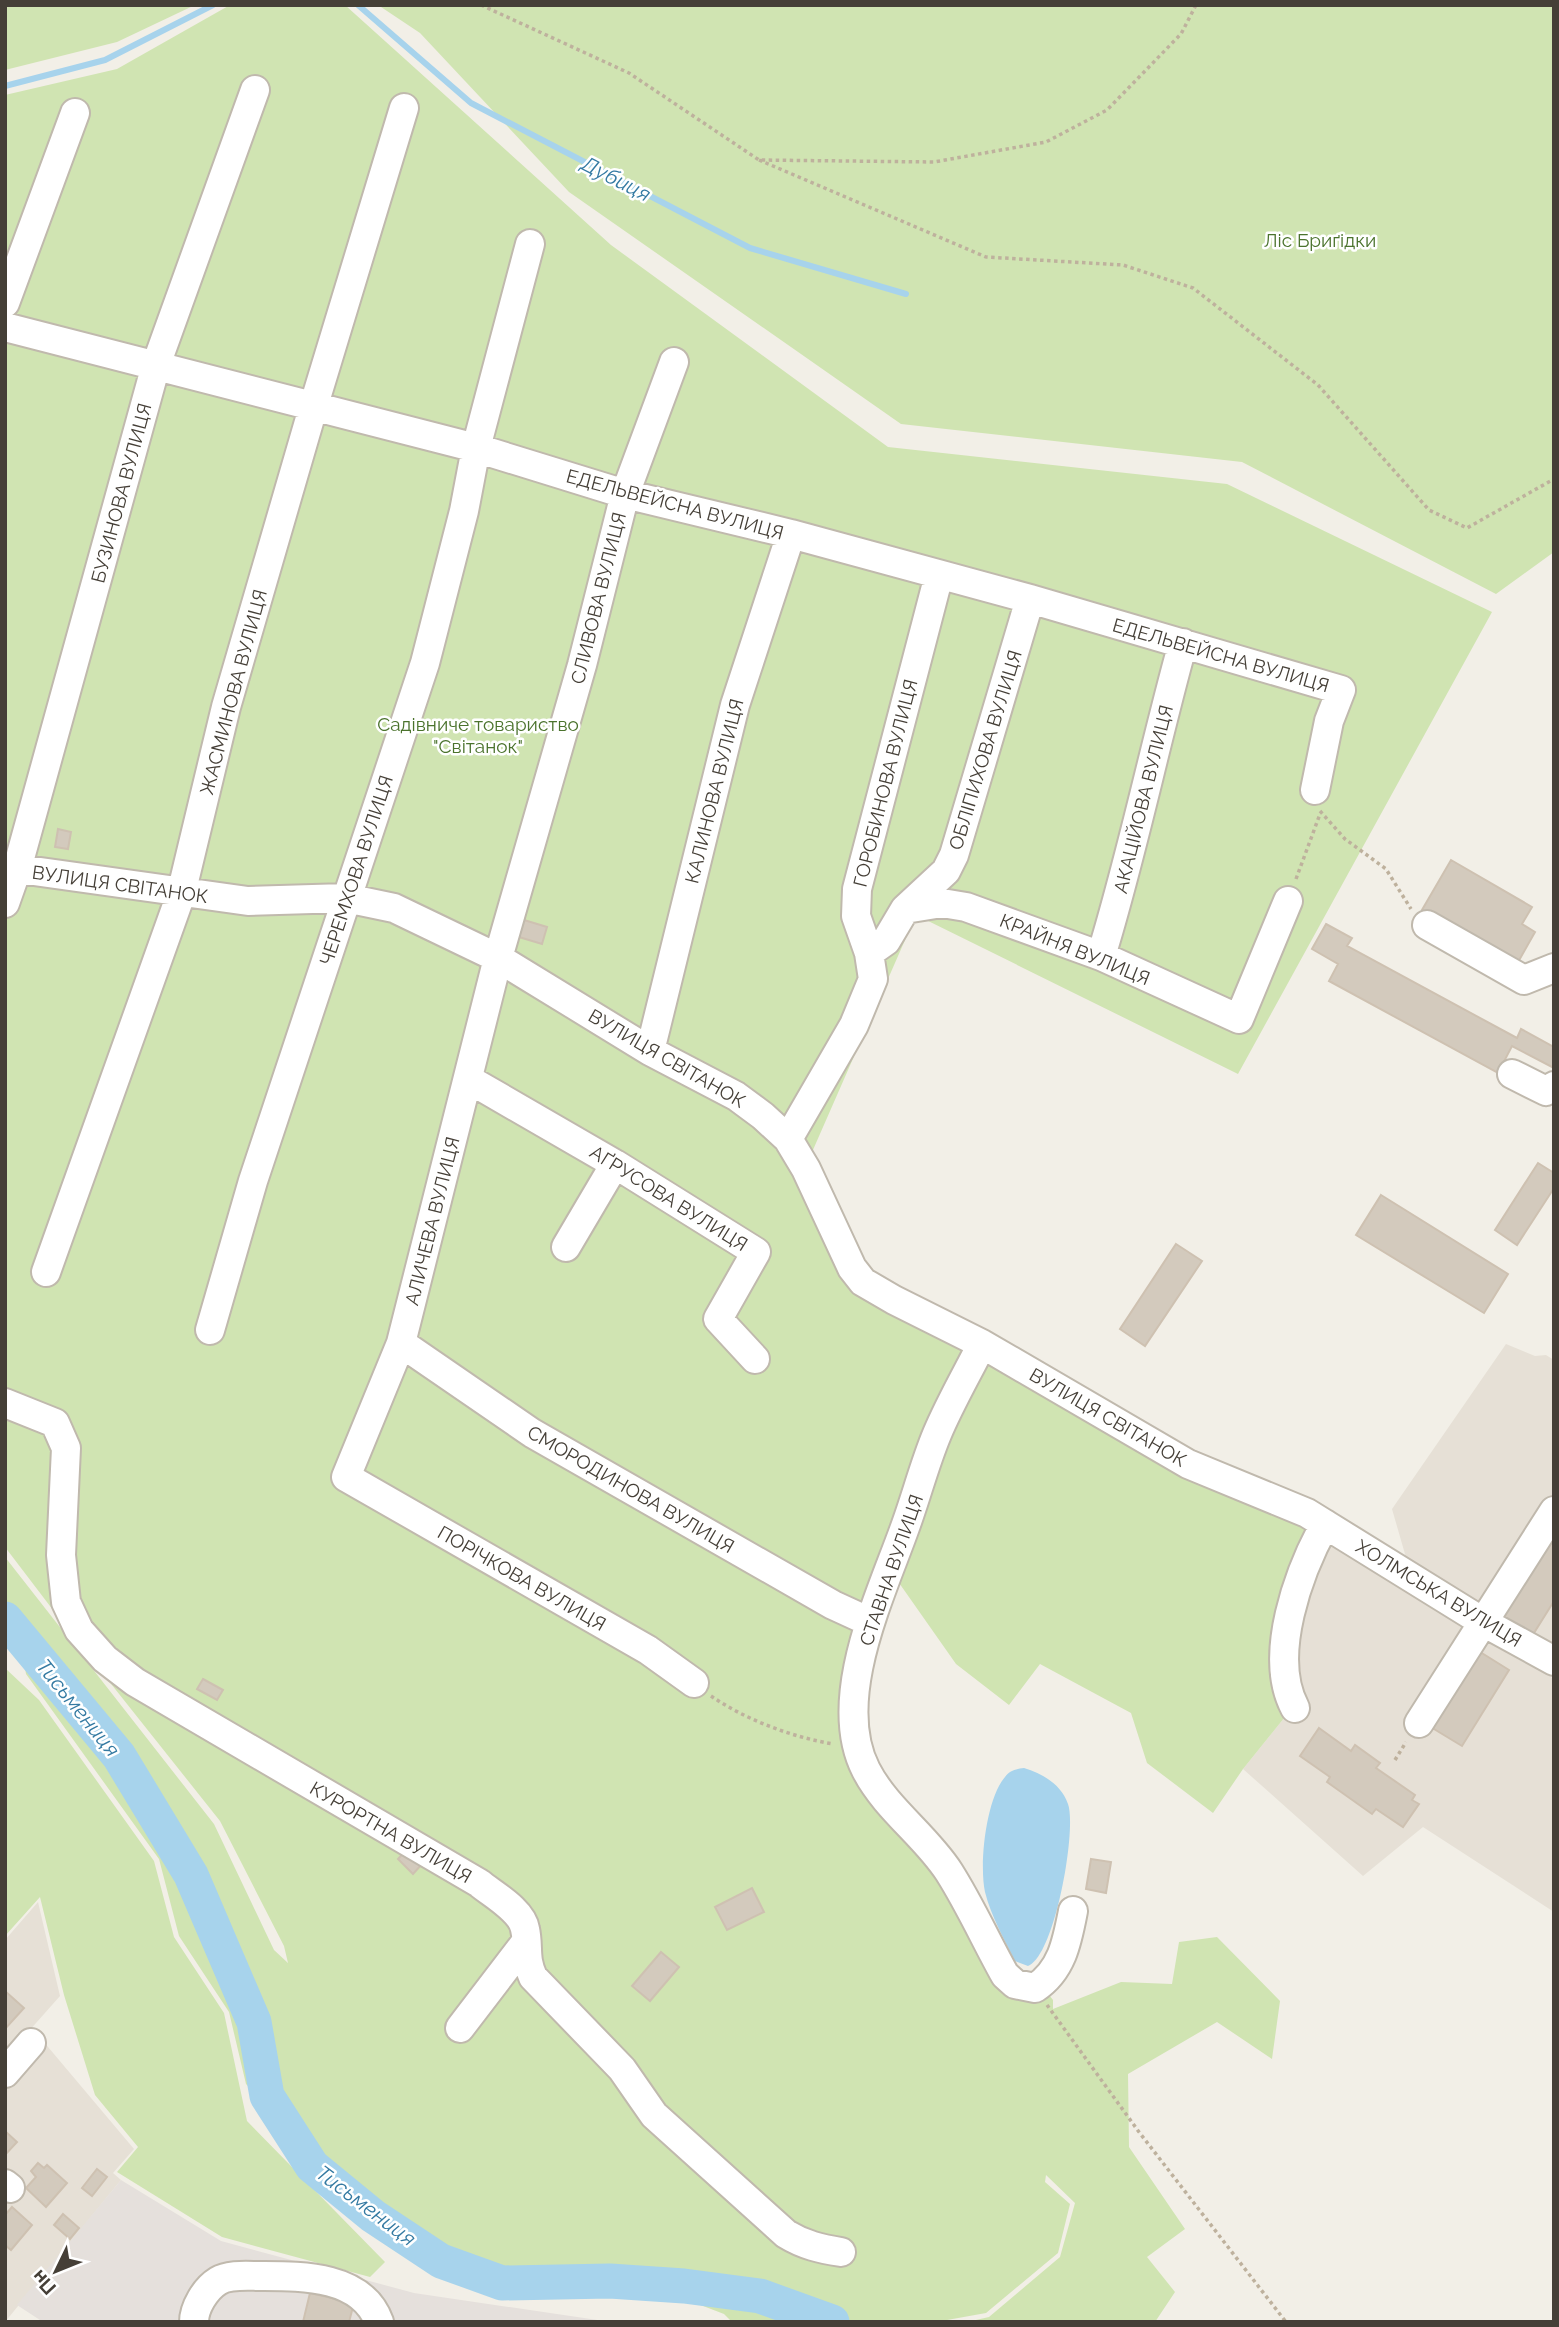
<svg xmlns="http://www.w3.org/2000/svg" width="1559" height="2327" viewBox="0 0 1559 2327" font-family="Raleway,sans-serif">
<rect width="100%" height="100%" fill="#f2efe7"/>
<!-- residential -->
<path fill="#e6e0d6" d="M1506 1344 1535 1356 1546 1355 1554 1360V1654L1407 1561 1392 1509Z
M1310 1528 1554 1679V1912L1423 1827 1363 1876 1243 1769 1289 1712Z
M38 1902 60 1996 5 2058V1940Z
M43 2041 134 2149 113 2173 121 2180 5 2322V2085Z"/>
<!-- industrial -->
<path fill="#e5e0dc" d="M121 2180 221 2241 414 2293 611 2322H43L17 2305Z"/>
<!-- green -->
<path fill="#d0e4b2" d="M5 5H195L117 42 5 70Z
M230 5H345L611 245 888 447 1227 484 1492 612 1238 1074 916 915 809 1159 868 1272 1310 1528 1289 1712 1243 1769 1213 1813 1147 1763 1131 1713 1040 1664 1009 1705 956 1664 897 1580 875 1627 863 1743 1012 1973 1036 1978 1053 2000V2009L1121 1982 1172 1984 1179 1942 1217 1937 1280 2001 1272 2059 1217 2022 1128 2074 1129 2147 1185 2229 1147 2257 1175 2292 1155 2322H967L989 2317 1060 2257 1075 2203 1046 2175 1045 2182 1070 2204 1058 2253 986 2313 936 2322 908 2320 910 2322H732L724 2314 612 2271 504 2273 444 2254 377 2210 320 2160 246 2084 229 2012 179 1936 159 1859 26 1674 18 1622 5 1604V1557L214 1824 274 1950 288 1963 284 1946 220 1821 69 1631 5 1547V95L117 69Z
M378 5H1554V552L1496 594 1242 462 901 424 569 192 420 33Z
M5 1668 39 1700 154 1861 174 1937 224 2013 247 2121 385 2262 370 2277 222 2237 117 2172 138 2147 95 2095 64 1995 40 1897 5 1936Z"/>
<!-- water -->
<path fill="#a7d3ec" d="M1024 1768C1043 1774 1061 1784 1068 1804 1077 1829 1055 1956 1028 1966L1015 1961C1004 1939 991 1916 985 1892 979 1864 986 1799 1005 1777 1010 1770 1016 1769 1024 1768Z"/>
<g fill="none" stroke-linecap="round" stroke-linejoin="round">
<!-- stream -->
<path stroke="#a7d3ec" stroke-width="6" d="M358 5 471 103 750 248 906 294
M5 86 105 60 213 5"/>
<!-- river -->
<path stroke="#a7d3ec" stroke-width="35" d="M5 1619 119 1756 191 1875 254 2022 267 2096 312 2166 373 2216 441 2261 502 2283 610 2281 684 2286 760 2296 832 2322"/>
</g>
<!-- building -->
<path fill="#d3cabd" stroke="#cec1b1" stroke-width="2" d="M58 829 71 832 68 849 55 847Z
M1451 860 1532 907 1522 924 1535 932 1517 964 1422 910Z
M524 920 547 927 542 944 519 937Z
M1326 924 1352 938 1347 946 1517 1038 1521 1029 1554 1047V1068L1512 1046 1498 1073 1329 981 1338 964 1312 949Z
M1538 1163 1554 1173V1188L1517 1245 1495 1230Z
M1381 1195 1508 1274 1484 1313 1356 1235Z
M1176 1244 1202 1261 1145 1346 1120 1329Z
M1548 1540 1554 1544V1601L1532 1636 1500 1616Z
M1477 1650 1509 1670 1462 1746 1429 1726Z
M203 1679 223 1690 217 1700 197 1689Z
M1319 1728 1351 1751 1355 1745 1380 1763 1376 1768 1415 1795 1412 1800 1419 1804 1403 1827 1376 1809 1372 1814 1327 1782 1330 1777 1300 1756Z
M407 1849 422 1864 413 1874 398 1859Z
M1091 1859 1111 1862 1106 1893 1086 1889Z
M752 1888 764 1912 727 1930 715 1907Z
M661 1952 679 1967 650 2001 632 1986Z
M5 1991 24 2008 5 2029Z
M5 2131 17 2142 5 2155Z
M38 2163 44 2168 47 2165 67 2183 46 2207 26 2188 36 2177 31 2171Z
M97 2169 107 2177 92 2196 82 2188Z
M12 2207 32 2225 11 2250 5 2245V2215Z
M63 2214 79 2228 70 2239 54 2225Z
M310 2293 354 2303 349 2322H303Z"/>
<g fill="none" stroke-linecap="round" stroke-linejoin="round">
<defs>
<path id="minor" d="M5 303 75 113
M5 327 476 448 625 494 791 534 1030 599 1341 690 1329 721 1315 790
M674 362 625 494 582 665 498 958 401 1343 346 1477 648 1650 694 1683
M5 867 248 901 346 898 394 908 498 958 650 1051 736 1096 763 1116 788 1139 806 1169 852 1268 863 1282 894 1300 982 1344 1188 1464 1307 1513 1483 1622 1554 1661
M5 903 17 869 156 365 255 90
M905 909 942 903 966 907 1101 956 1239 1019 1288 901
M1427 925 1524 980 1554 968
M869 953 886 941 905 909 946 871 954 855 1030 599
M1101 956C1133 852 1154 747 1183 643
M650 1051 735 705 791 534
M1512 1074 1546 1091 1554 1086
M468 1079 615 1164 756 1252 718 1319 755 1359
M788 1139 854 1025 873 979 869 953 856 916 857 889 939 575
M566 1247 615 1164
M46 1272 181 894 226 707 313 408 404 108
M210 1330 253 1181 425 663 464 511 476 448 530 244
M401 1343 532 1433 833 1605 870 1622
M982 1344C967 1374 950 1403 937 1434 924 1465 916 1498 904 1530 880 1597 830 1700 866 1770 886 1809 926 1836 949 1872 970 1905 986 1941 1005 1975L1015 1984 1035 1988C1062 1970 1067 1942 1073 1911
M5 1403 55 1423 66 1448 61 1555 66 1602 79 1630 105 1659 135 1682 479 1883C492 1894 522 1910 525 1929 529 1947 524 1958 533 1977L622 2069 654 2115 786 2234C804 2245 821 2249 841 2252
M1295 1708C1267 1656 1299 1571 1325 1524
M1419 1723 1554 1511
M460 2028 525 1943
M5 2073 31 2043
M5 2184 10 2188
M194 2322C194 2308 205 2289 218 2281 229 2274 248 2276 261 2276 301 2276 362 2275 379 2322"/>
</defs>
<!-- minor casing -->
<use href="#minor" stroke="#c0b9ad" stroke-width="32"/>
<!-- path -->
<path stroke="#beb19d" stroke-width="3.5" stroke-dasharray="3.5 3.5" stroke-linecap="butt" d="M481 5 629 73 759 160 934 162 1046 142 1107 110 1181 34 1196 5
M759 160 986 257 1123 265 1193 288 1318 385 1429 510 1467 528 1554 479
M1320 811 1345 839 1386 869 1411 909
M1296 879 1320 814
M711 1696C746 1720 792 1737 833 1744
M1395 1760 1406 1742
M1047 2005 1139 2132 1286 2322"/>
<!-- minor -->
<use href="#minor" stroke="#fff" stroke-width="28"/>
</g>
<g text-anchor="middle" stroke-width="5" stroke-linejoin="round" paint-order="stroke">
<!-- park labels -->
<g font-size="19" fill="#4b732d" stroke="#fff">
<text x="1320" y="247">Ліс Бриґідки</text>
<text x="478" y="731">Садівниче товариство<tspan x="478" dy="22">"Світанок"</tspan></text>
</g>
<!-- street labels -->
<g font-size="19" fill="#453f37" stroke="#fff">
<text transform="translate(121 493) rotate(-75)" y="7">БУЗИНОВА ВУЛИЦЯ</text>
<text transform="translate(675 504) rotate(15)" y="7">ЕДЕЛЬВЕЙСНА ВУЛИЦЯ</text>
<text transform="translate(598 598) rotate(-76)" y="7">СЛИВОВА ВУЛИЦЯ</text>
<text transform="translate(1221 655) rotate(16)" y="7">ЕДЕЛЬВЕЙСНА ВУЛИЦЯ</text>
<text transform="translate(233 692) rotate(-75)" y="7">ЖАСМИНОВА ВУЛИЦЯ</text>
<text transform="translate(985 750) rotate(-73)" y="7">ОБЛІПИХОВА ВУЛИЦЯ</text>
<text transform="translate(885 783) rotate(-76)" y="7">ГОРОБИНОВА ВУЛИЦЯ</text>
<text transform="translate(714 791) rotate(-76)" y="7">КАЛИНОВА ВУЛИЦЯ</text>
<text transform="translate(1143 799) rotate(-76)" y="7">АКАЦІЙОВА ВУЛИЦЯ</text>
<text transform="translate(356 870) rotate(-72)" y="7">ЧЕРЕМХОВА ВУЛИЦЯ</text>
<text transform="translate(120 884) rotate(8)" y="7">ВУЛИЦЯ СВІТАНОК</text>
<text transform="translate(1075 949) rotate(22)" y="7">КРАЙНЯ ВУЛИЦЯ</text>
<text transform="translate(667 1058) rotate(30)" y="7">ВУЛИЦЯ СВІТАНОК</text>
<text transform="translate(669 1198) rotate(32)" y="7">АҐРУСОВА ВУЛИЦЯ</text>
<text transform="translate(432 1221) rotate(-76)" y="7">АЛИЧЕВА ВУЛИЦЯ</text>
<text transform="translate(1108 1417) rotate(30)" y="7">ВУЛИЦЯ СВІТАНОК</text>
<text transform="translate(631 1489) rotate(30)" y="7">СМОРОДИНОВА ВУЛИЦЯ</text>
<text transform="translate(891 1570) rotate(-71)" y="7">СТАВНА ВУЛИЦЯ</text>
<text transform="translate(522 1578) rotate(30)" y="7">ПОРІЧКОВА ВУЛИЦЯ</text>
<text transform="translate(1439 1593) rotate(31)" y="7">ХОЛМСЬКА ВУЛИЦЯ</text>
<text transform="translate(391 1832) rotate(30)" y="7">КУРОРТНА ВУЛИЦЯ</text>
</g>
<!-- water labels -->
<g font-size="21" font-style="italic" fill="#347aa2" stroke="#fff">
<text transform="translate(616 179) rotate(27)" y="7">Дубиця</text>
<text transform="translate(78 1708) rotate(51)" y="7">Тисьмениця</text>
<text transform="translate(366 2206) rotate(37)" y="7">Тисьмениця</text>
</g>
</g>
<!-- border -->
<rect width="1559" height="2327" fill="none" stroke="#453f37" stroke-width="14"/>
<!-- north arrow -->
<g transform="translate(56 2271) rotate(227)" stroke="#ffffff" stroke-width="5" paint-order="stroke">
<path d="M0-5L12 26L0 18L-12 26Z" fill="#453f37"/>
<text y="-10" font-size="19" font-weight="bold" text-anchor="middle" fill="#453f37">Пн</text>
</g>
</svg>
